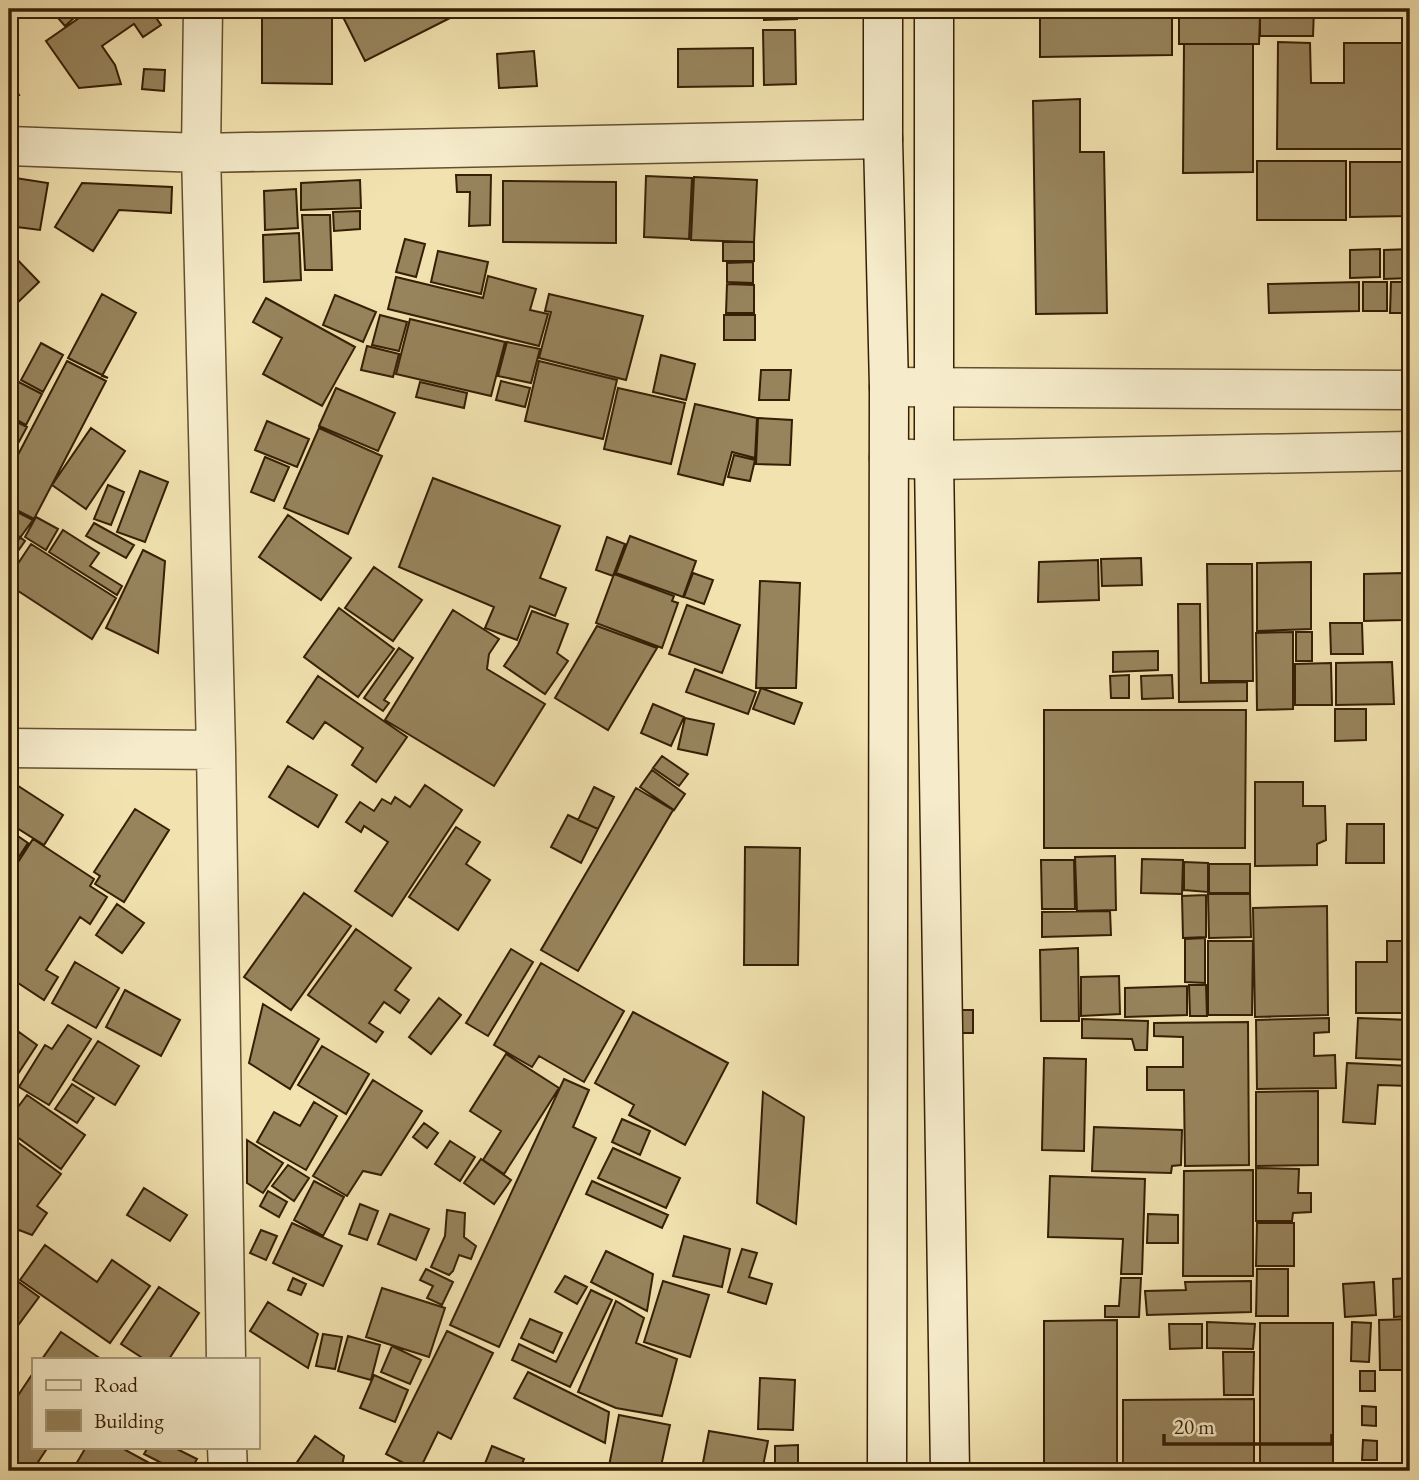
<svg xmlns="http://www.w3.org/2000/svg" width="1419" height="1480" viewBox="0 0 1419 1480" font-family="'EB Garamond',serif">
<rect width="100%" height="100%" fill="#f1e2af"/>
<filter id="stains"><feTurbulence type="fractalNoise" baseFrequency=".00286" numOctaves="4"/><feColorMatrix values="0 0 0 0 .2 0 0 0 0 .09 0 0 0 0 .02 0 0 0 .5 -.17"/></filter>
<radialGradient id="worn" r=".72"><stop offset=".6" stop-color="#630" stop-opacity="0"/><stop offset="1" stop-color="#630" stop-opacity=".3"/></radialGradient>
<!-- building -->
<path fill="#97845d" stroke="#361e04" stroke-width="2" d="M55 9H84L65 26 52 11Z
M92 9H150L161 25 143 37 134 24 102 46 115 65 121 84 79 88 46 41Z
M262 9H332V84L262 83Z
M339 9H445L450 18 365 61Z
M764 9H797V19L764 20Z
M1040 9H1199V17H1172V55L1040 57Z
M1260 9H1314L1313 36H1260Z
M1260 17 1259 44H1179V18Z
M763 30H795L796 84 764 85Z
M1278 42 1310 43 1311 83H1344V43H1410V149H1277Z
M1184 44H1253V172L1183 173Z
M753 48V86L678 87V49Z
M534 51 537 86 499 88 497 54Z
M144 69 165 70 164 91 142 89Z
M9 77 19 95 9 97Z
M1080 99V152H1104L1107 313 1036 314 1033 101Z
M1257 161H1346V220H1257Z
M1350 162H1410V216L1350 217Z
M456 175H491L490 225 469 226 470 192H457Z
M646 176 692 178 689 239 644 237Z
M9 177 48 183 40 230 9 226Z
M694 177 757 180 754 242 691 240Z
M360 180 361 208 301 210V183Z
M503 181 616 182V243L503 242Z
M82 183 172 187 171 213 119 210 93 251 55 227Z
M296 189 298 228 265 230 264 191Z
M360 211V229L334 231 333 212Z
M302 215H330L332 270H305Z
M299 233 301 280 264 282 263 235Z
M405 239 425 244 416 277 396 272Z
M723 242H754V261H723Z
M1380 249V277L1350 278V250Z
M1410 249V278L1384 279V250Z
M9 251 39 282 9 311Z
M438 251 488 262 481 294 431 282Z
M753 262V283L727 282V263Z
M488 276 536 289 530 310 548 314 539 346 388 309 396 277 483 298Z
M1359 282V311L1269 313 1268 284Z
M1363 282H1387V311H1363Z
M1391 282H1410V313H1390Z
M727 284 754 285V313H726Z
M102 294 136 313 102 376 108 378 68 358Z
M549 294 643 316 626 380 539 358 551 312 545 311Z
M335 295 376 312 363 342 323 325Z
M266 298 355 347 322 406 263 374 282 338 253 322Z
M380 315 407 322 399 351 372 345Z
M724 315H755V340H724Z
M410 319 505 342 491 396 396 374Z
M507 342 540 349 531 383 498 376Z
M41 343 63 355 43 392 21 380Z
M367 346 399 354 393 377 361 370Z
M661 355 695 364 686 400 653 392Z
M67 361 106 381 34 519 9 506V472Z
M539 361 617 380 603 439 525 421Z
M761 370H791L789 400H759Z
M9 377 42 394 26 425 9 415Z
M501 381 530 388 525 407 496 400Z
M420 382 467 393 464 408 416 397Z
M336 388 395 413 378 451 319 426Z
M618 388 685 403 671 464 604 449Z
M695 404 757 418 755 458 732 452 723 485 678 474Z
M9 418 27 427 9 460Z
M758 418 792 420 790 465 756 464Z
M267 421 309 439 297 467 255 450Z
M91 428 125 451 86 509 52 485Z
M319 428 382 456 348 534 284 508Z
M734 455 755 460 750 481 728 477Z
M265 457 289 467 274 501 251 492Z
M140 471 168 482 145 542 117 532Z
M433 478 560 526 540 578 566 588 555 616 530 606 517 640 485 628 494 607 399 567Z
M108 485 124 492 111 525 94 519Z
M9 508 33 520 19 539 9 532Z
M288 515 351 558 321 600 259 557Z
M36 517 58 529 46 550 25 537Z
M94 523 134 545 126 558 86 536Z
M9 529 25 541 9 564Z
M63 530 99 553 90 566 122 586 117 595 49 552Z
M630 536 696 561 683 597 616 573Z
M607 537 625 544 613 576 596 570Z
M31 544 116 598 92 639 9 585V577Z
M143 550 165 561 158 653 106 628Z
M1141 558 1142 585 1102 586 1101 559Z
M1098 560 1099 600 1038 602 1039 562Z
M1311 562V629L1257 631V563Z
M1207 564H1252L1253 681H1209Z
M374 567 422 600 393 641 345 608Z
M693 573 713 580 704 604 684 597Z
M1403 573V620L1364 621V574Z
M614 574 674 596 672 601 678 603 662 648 596 623Z
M760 581 800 583 796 688H756Z
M1178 604H1200L1201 683 1247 682V701L1179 702Z
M687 605 740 625 722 673 669 654Z
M339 608 394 649 358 697 304 657Z
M453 610 499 639 489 654 487 669 545 704 494 786 385 720Z
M532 611 568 624 557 653 568 661 545 694 504 666 518 645Z
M1330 623H1362L1363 654H1331Z
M597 626 657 648 608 730 555 698Z
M1293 632V709L1257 710 1256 633Z
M1296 632H1312V661H1296Z
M399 648 413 658 384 700 389 703 383 711 364 698Z
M1158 651V670L1113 672V652Z
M1392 662 1394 704 1336 705V663Z
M1331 663 1332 705H1295V664Z
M695 669 756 692 748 714 686 692Z
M1129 675V698H1111L1110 676Z
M1172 675 1173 698 1142 699 1141 676Z
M318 676 407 737 376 782 352 765 363 748 325 722 313 739 287 722Z
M761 688 802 703 794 724 753 709Z
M653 704 684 717 671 746 641 733Z
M1335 709H1366V740L1335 741Z
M1044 710H1246L1245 848H1044Z
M685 718 714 724 707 755 678 749Z
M662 756 688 774 679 786 653 768Z
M288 766 337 795 318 827 269 797Z
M652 770 685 794 674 810 640 787Z
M9 780 63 815 44 845 9 823Z
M1255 782H1303V806H1325L1326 840 1317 844V865L1255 866Z
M425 785 462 810 392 916 355 891 388 842 364 826 361 832 346 822 360 802 374 811 382 799 391 804 395 797 410 807Z
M594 787 614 797 598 829 578 820Z
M636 788 673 810 578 971 541 950Z
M135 809 169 830 124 902 95 884 100 876 94 872Z
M568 815 598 829 581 863 551 847Z
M1347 824H1384V863H1346Z
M456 827 480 842 466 864 490 880 458 930 409 897Z
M9 830 28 843 9 872Z
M33 839 94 879 90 886 107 897 90 924 80 917 46 970 58 977 44 1000 9 977V876Z
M745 847 800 848 798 965H744Z
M1115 856 1116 910 1077 911 1075 857Z
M1142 859 1183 860 1182 894 1141 893Z
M1041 860H1074L1075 909H1042Z
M1184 862 1208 863V892L1184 890Z
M1209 864H1250V893H1209Z
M304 893 351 926 291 1010 244 977Z
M1208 894H1250L1251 937 1209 938Z
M1206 895V937L1183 938 1182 896Z
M117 904 144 923 122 953 96 935Z
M1327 906 1328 1015 1255 1017 1253 908Z
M1110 911 1111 935 1042 937V912Z
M356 929 411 968 395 990 409 1000 400 1013 384 1002 369 1023 383 1032 376 1042 308 995Z
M1205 938V983L1185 982V939Z
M1208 941H1253L1252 1015H1208Z
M1387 941H1410V1013H1356V962H1387Z
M1078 948 1079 1021H1041L1040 950Z
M511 949 533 962 488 1036 466 1023Z
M75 962 119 988 96 1028 52 1003Z
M541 963 624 1011 584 1082 539 1056 532 1067 494 1045Z
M1119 976 1120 1014 1081 1016V977Z
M1189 985H1206L1207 1016H1190Z
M1187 986V1015L1125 1017V988Z
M125 990 180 1020 161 1056 106 1027Z
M439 998 461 1015 431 1054 409 1037Z
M263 1004 319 1039 290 1089 249 1063Z
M960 1010H973V1033H959Z
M633 1012 728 1063 685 1145 629 1115 634 1105 595 1083Z
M1329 1018V1032L1314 1033V1056L1335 1055 1336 1088 1257 1089 1256 1020Z
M1358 1018 1410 1020V1060L1356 1058Z
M1082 1019 1148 1021 1147 1050H1135L1132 1039 1082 1038Z
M1248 1022 1249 1165 1185 1166 1184 1090H1147V1067H1183V1037L1154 1036V1023Z
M68 1025 91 1039 49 1105 19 1087 45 1045 52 1049Z
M19 1032 37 1045 10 1086 9 1047Z
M98 1041 139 1066 115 1105 73 1080Z
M322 1046 369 1074 346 1114 298 1085Z
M506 1054 559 1088 504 1174 483 1160 501 1131 470 1111Z
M1044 1058 1086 1059 1084 1151 1042 1150Z
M1347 1063 1410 1066V1086L1378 1085 1375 1124 1343 1122Z
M564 1079 589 1090 573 1127 596 1138 499 1347 450 1325Z
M373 1080 422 1111 381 1175 363 1171 347 1196 313 1176Z
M72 1084 94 1098 77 1123 55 1109Z
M1318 1091V1165L1256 1166V1092Z
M763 1092 804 1117 796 1224 757 1203Z
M27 1095 85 1135 61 1169 9 1131V1119Z
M314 1102 337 1116 306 1170 257 1142 274 1112 300 1126Z
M622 1119 650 1131 640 1155 612 1142Z
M424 1123 438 1133 427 1148 413 1137Z
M1094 1127 1182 1130 1181 1165 1172 1166 1171 1173 1092 1171Z
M9 1136 61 1174 37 1206 47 1213 32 1235 19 1230 9 1245Z
M247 1140 283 1163 263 1193 247 1183Z
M450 1141 475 1157 460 1181 435 1164Z
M613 1148 680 1178 666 1208 598 1178Z
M481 1159 511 1180 494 1204 464 1183Z
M288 1165 309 1178 294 1201 272 1186Z
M1256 1168 1299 1169 1298 1193H1311V1212L1293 1213 1292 1221H1256Z
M1253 1170V1276H1183L1184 1171Z
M1050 1176 1145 1179 1142 1274H1121L1123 1239 1048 1237Z
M314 1181 344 1197 323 1236 294 1220Z
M592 1181 668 1215 662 1228 586 1194Z
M144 1188 187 1215 170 1241 127 1215Z
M268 1191 287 1202 279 1217 260 1206Z
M360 1204 378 1211 367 1240 349 1234Z
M447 1210 465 1213 464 1237 476 1246 471 1259 459 1255 453 1271 449 1275 431 1267 445 1236Z
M390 1214 429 1229 416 1260 378 1244Z
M1148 1214 1178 1215V1243H1147Z
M292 1223 342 1246 323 1286 273 1263Z
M1257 1223H1294V1266H1256Z
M261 1230 277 1236 266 1260 250 1253Z
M684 1236 730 1249 722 1287 673 1276Z
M45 1245 97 1282 112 1260 150 1286 110 1343 20 1280Z
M742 1249 757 1253 749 1277 772 1284 766 1304 728 1292Z
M606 1251 653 1274 647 1311 591 1282Z
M426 1269 453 1282 442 1305 427 1298 433 1286 420 1280Z
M1257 1269H1288V1316H1256Z
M9 1275 39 1297 19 1324 9 1317Z
M565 1276 587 1287 577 1304 555 1292Z
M293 1278 306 1284 301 1295 288 1290Z
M1121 1278H1141L1139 1317H1105V1306H1119Z
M1410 1278V1316L1394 1317 1393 1279Z
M663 1281 709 1295 690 1357 644 1342Z
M1251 1281V1312L1147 1315 1145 1291 1186 1290 1185 1282Z
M1374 1282 1376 1315 1345 1317 1343 1284Z
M159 1287 199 1313 169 1359H144L121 1344Z
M382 1288 445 1308 429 1357 366 1337Z
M591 1290 612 1300 570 1387 512 1360 519 1344 556 1362Z
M616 1301 644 1318 636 1343 677 1359 662 1416 616 1408 578 1392Z
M268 1302 318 1334 308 1368 250 1331Z
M530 1319 562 1333 553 1353 521 1338Z
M1410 1319V1370H1380L1379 1320Z
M1117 1320V1469L1044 1468V1321Z
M9 1322 17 1327 9 1339Z
M1207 1322 1255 1324 1253 1349 1207 1348Z
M1352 1322 1371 1323 1369 1362 1351 1361Z
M1260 1323H1333V1471H1260Z
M1169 1324H1202V1348L1170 1349Z
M447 1331 493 1353 451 1439 438 1432 419 1471 386 1454Z
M61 1332 101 1359H42Z
M323 1334 342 1337 335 1369 316 1366Z
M348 1336 380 1345 371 1380 338 1371Z
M392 1346 421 1360 410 1384 381 1372Z
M1223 1352H1254L1253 1395H1224Z
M1360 1371H1375V1391H1360Z
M528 1372 609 1412 605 1443 514 1398Z
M33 1373V1447H48L32 1471H9V1409Z
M374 1375 408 1390 395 1422 360 1408Z
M760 1378 795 1380 793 1430 758 1429Z
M1254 1399V1469L1123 1471V1400Z
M1362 1406 1376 1407V1426L1362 1425Z
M619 1415 670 1425 660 1471H608Z
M709 1431 768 1441 762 1471H719L702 1468Z
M315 1436 344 1456 342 1466 349 1471H291Z
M1363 1440 1377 1441V1460H1362Z
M798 1445V1471H775V1446Z
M492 1446 524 1459 519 1471H482Z
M86 1447H120L164 1471H72Z
M148 1447H173L197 1459 190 1471H177L144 1454Z"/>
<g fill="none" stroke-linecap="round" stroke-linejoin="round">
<defs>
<path id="street" d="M203 9 201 153 216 750 226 1359
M9 146 201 153 883 139
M889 387 1410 390
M889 458 934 460 1410 451
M9 748 216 750
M227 1447 228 1471"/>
<path id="secondary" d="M883 9V139L889 387 887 1471
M934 9V460L950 1471"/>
</defs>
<!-- street casing -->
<use href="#street" stroke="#654f2f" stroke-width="41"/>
<!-- secondary casing -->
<use href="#secondary" stroke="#361e04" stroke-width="41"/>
<!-- street -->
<use href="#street" stroke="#f6eccb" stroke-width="38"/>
<!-- secondary -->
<use href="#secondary" stroke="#f6eccb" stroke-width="38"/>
</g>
<!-- margin -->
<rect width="1419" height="1480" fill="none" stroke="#f1e2af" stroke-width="35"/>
<rect x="10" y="10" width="1398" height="1459" fill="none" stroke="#361e04" stroke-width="3.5"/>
<rect x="18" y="18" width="1384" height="1445" fill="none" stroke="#361e04" stroke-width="2"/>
<!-- legend -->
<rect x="32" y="1358" width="228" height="91" fill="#f6eccb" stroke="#a99a7b" stroke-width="2"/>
<rect x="46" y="1380" width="35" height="10" fill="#f6eccb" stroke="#a99a7b" stroke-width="2"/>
<text x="94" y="1392" font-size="21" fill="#361e04">Road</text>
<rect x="46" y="1410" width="35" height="21" fill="#97845d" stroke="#a99a7b" stroke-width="2"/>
<text x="94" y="1428" font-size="21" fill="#361e04">Building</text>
<!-- scale -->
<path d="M1164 1434v10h168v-10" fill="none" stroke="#361e04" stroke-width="3.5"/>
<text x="1174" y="1434" font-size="21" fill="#361e04" stroke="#f6eccb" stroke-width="5" paint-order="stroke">20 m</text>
<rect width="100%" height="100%" filter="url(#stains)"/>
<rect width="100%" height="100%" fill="url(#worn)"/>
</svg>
